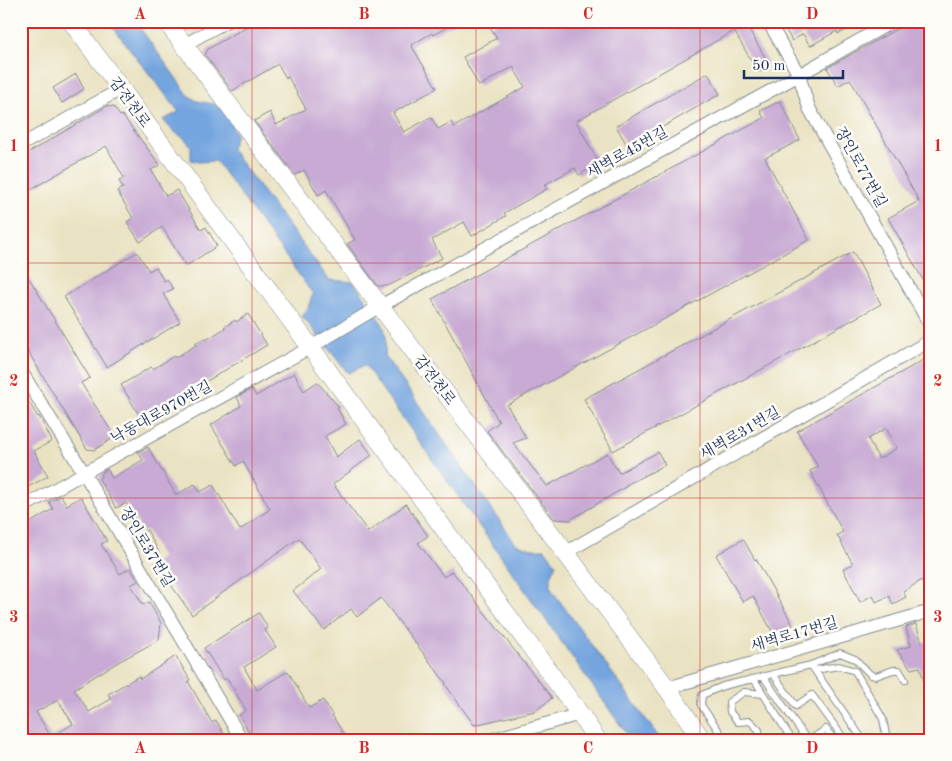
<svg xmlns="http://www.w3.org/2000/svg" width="952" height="761" viewBox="0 0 952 761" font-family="'Old Standard TT','Noto Serif KR',serif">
<rect width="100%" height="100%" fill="#fdfcf7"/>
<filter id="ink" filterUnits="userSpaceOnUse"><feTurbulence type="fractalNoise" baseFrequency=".02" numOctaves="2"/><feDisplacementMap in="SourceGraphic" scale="10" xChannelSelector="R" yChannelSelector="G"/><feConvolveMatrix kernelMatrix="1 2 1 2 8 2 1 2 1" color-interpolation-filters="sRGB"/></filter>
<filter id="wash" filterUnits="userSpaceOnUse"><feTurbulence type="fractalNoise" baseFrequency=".0096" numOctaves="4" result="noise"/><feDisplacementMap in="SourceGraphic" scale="20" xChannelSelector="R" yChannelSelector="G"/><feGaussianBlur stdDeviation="1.12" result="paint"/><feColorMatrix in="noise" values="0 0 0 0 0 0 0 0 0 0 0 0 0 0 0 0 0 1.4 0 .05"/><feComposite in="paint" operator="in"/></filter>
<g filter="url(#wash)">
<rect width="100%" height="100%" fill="#eae3c3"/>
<!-- water -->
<path fill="#75a5df" stroke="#486a9e" d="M108 21H135L189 96 197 101 219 105 227 112 236 135 231 149 329 280 354 282 383 325 386 335 385 356 516 544 532 549H545L556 564 551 577V589L661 740H631L365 365 348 373 302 316 308 308 313 294 216 161 198 162 191 160V146L184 138 173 131 163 120 179 112Z"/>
<g id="blocks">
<!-- building -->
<path fill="#c8aad4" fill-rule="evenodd" d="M256 21H458L433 35 432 33 411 45 437 88 393 113 404 132 431 117 438 129 451 122 454 127 525 87 513 67 479 86 463 57 497 38 490 27 500 21H752L746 24 767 61 765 69 758 72 734 31 576 121 599 163 579 175 575 168 544 185 547 189 504 213 506 216 472 236 464 222 432 240 442 258 388 286H378L347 244 355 240 326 190 318 195 304 170 295 175 254 121 270 112 276 125 306 109 288 77 286 78 278 64 232 91 205 55 208 49Z
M781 21H861L838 34 837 31 810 46 803 34 792 41Z
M911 21H924L931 32V294L888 218 919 201 850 79 838 86 827 68Z
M708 73 720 94 628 147 616 126Z
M76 74 84 89 62 103 53 88Z
M780 101 800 140 765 158 809 240 507 405 526 438 513 443 547 486 607 453 619 473 658 452 665 465 626 485 627 486 570 520 554 519 487 431 499 422 432 299 764 118 760 111Z
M107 106 114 107 120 116 122 115 160 165 151 170 166 196 177 190 201 230 206 227 217 246 186 266 162 227 140 242 127 222 133 218 117 191 123 188 119 181 124 178 106 146 21 195V157Z
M137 252 149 271 156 267 164 281 167 279 173 289 163 294 180 322 107 367 64 297Z
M853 252 881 304 613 451 584 399Z
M21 265 90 378 81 383 115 437 94 450 87 449 21 340Z
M248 314 267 345 142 420 121 385 151 367 153 369 174 356 175 358 196 345 195 344 205 338 206 340 225 328 224 327 235 320 236 322Z
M927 358 931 366V596L922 580 903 592 906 597 893 604 889 596 876 602 873 595 860 602 843 569 853 564 837 535 843 532 810 471 818 467 797 431ZM886 428 897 448 879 459 868 439Z
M294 373 304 391 317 382 339 407 337 408 346 424 325 436 336 457 360 439 372 455 333 484 368 532 406 504 428 536 418 543 444 577 452 571 552 698 535 711 474 725 445 684 446 683 381 598 357 617 351 609 324 630 293 591 321 569 299 538 192 615 155 562 162 558 147 530 143 532 126 503 116 508 99 479 103 472 107 469 112 478 143 460 138 452 148 447 176 495 195 484 200 492 213 485 240 530 270 509 243 461 236 466 211 425 241 406 237 397 252 389 256 396Z
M21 390 38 417 39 416 52 441 34 451 48 476 21 491Z
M61 496 67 505 81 497 107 541 101 544 120 574 130 568 138 581 131 585 143 605 149 602 161 623 159 640 120 661 74 689 89 712 111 699 108 694 139 676 140 679 176 656 190 680 188 681 212 723 216 720 227 740H21V528L53 509 49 502ZM58 700 73 724 51 737 36 712Z
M743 539 755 560 756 559 793 625 774 635 753 596 743 602 716 555Z
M259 613 268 628 265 630 276 647 244 667 257 690 288 671 309 708 323 700 347 740H254L239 715 246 710 227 678 224 680 204 648Z
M916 624 922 643 931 641V693L927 694 920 667 911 669 897 650 911 646 906 627Z"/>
</g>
</g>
<g filter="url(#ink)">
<use href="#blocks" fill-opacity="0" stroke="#828990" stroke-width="1"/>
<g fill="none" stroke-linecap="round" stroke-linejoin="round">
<defs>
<path id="lane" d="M811 665 840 653 855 659 871 675 876 676 893 670H899L905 680
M815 670 839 666 855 671 883 719 887 740
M773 674 796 706 812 695 845 740
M763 676 807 740
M754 679 792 740
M725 740 701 705 702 695 723 686 811 665 863 740
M759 740V730L750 721 738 722 730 712 729 702 744 692 763 694
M778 740 790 736
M810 740 826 729 834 740"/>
<path id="street" d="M768 21 799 75 809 108 931 327
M184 45 227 21
M21 145 121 89
M21 371 84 473 242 740
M21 508 311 347 375 309 799 75 893 21
M565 553 931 340
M667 688 931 611
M490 740 580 714"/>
<path id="secondary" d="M71 21 580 714 597 740
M166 21 667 688 702 740"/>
</defs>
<!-- lane casing -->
<use href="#lane" stroke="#828990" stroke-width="8"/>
<!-- street casing -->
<use href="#street" stroke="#828990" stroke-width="14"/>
<!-- secondary casing -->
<use href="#secondary" stroke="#828990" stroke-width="19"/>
<!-- lane -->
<use href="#lane" stroke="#fff" stroke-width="6"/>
<!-- street -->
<use href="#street" stroke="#fff" stroke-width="12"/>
<!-- secondary -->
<use href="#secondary" stroke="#fff" stroke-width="18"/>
</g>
</g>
<!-- grid -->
<path fill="none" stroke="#d62828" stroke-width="1" stroke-opacity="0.55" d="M252 21V740M476 21V740M700 21V740M21 263H931M21 498H931"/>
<g text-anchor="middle" stroke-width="5" stroke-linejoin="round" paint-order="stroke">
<!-- street labels -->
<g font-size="15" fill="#1b2f5e" stroke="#fdfcf7">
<text transform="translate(130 102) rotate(54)" y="5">감전천로</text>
<text transform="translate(627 152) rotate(-29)" y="5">새벽로45번길</text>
<text transform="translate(861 167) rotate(61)" y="5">장인로77번길</text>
<text transform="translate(435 380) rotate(53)" y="5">감전천로</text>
<text transform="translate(161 412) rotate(-29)" y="5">낙동대로970번길</text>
<text transform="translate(740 433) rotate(-30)" y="5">새벽로31번길</text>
<text transform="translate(147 547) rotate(59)" y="5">장인로37번길</text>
<text transform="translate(794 634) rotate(-16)" y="5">새벽로17번길</text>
</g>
</g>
<!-- margin -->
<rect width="952" height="761" fill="none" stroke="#fdfcf7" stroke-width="55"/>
<!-- scale -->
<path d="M744 70v8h99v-8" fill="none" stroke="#1b2f5e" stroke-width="2.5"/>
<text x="752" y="70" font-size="15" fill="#1b2f5e" stroke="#fdfcf7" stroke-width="4" paint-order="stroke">50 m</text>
<rect x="28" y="28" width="896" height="706" fill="none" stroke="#d62828" stroke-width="2"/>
<g font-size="16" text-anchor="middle" font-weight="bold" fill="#d62828">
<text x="140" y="19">A</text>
<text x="364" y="19">B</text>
<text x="588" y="19">C</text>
<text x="812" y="19">D</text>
<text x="14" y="151">1</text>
<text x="938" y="151">1</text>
<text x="14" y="386">2</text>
<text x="938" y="386">2</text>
<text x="14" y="622">3</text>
<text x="938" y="622">3</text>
<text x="140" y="753">A</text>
<text x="364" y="753">B</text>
<text x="588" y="753">C</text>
<text x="812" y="753">D</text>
</g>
</svg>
